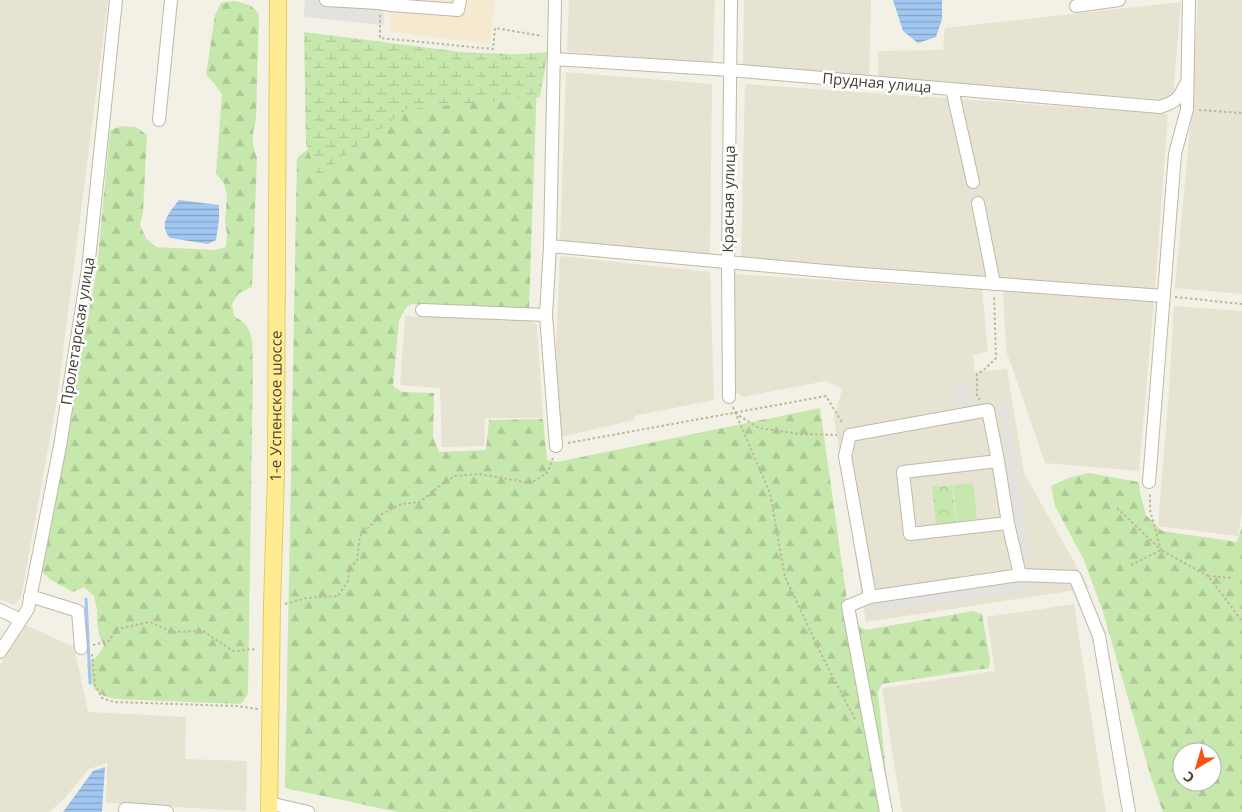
<svg xmlns="http://www.w3.org/2000/svg" width="1242" height="812" viewBox="0 0 1242 812" font-family="'Open Sans',sans-serif">
<defs>
<pattern id="forest-firs" width="22" height="20" patternUnits="userSpaceOnUse" patternTransform="scale(1.25)"><rect width="22" height="20" fill="#c7e8ad"/><path d="M5 1l3.5 6h-7zM16 11l3.5 6h-7z" fill="#acc895"/></pattern>
<pattern id="wetland-marsh" width="20" height="14" patternUnits="userSpaceOnUse" patternTransform="scale(1.25)"><rect width="20" height="14" fill="#c7e8ad"/><path d="M1 5h8M5 5V1M11 12h8M15 12V8" fill="none" stroke="#acc895"/></pattern>
<pattern id="park-crowns" width="20" height="18" patternUnits="userSpaceOnUse" patternTransform="scale(1.25)"><rect width="20" height="18" fill="#c7e8ad"/><path d="M2 6a3 3 0 1 1 6 0M12 15a3 3 0 1 1 6 0" fill="none" stroke="#acc895"/></pattern>
<pattern id="water-rules" width="6" height="5" patternUnits="userSpaceOnUse" patternTransform="scale(1.25)"><rect width="6" height="5" fill="#a0c7f1"/><path d="M0 2.5h6" fill="none" stroke="#84a3c4"/></pattern>
</defs>
<rect width="100%" height="100%" fill="#f3f0e5"/>
<!-- residential -->
<path fill="#e7e3d3" d="M0 0H108L57 399 21 598 13 605 0 599Z
M569 0H715L713 63 567 52Z
M744 0H871L869 77 743 67Z
M1198 0H1242V294L1175 288 1191 117Z
M1181 2 1173 96 1168 100 878 78V51L943 50 945 28Z
M566 72 712 84 710 256 560 243Z
M745 84 1168 114 1155 290 741 259Z
M560 256 710 272 714 400 634 416 635 420 560 437 556 346Z
M734 274 982 290 988 352 973 355 975 372 1007 369 1024 473 1089 588 866 622 834 418 842 389 826 381 743 397 733 390Z
M1003 291 1154 299 1139 471 1045 463 1006 350Z
M1174 306 1242 311V512L1238 536 1158 526 1169 391Z
M405 316 532 320 537 325 543 418H485L484 446 442 447 440 388 400 385Z
M1074 604 1106 812H902L882 688 995 671 987 617Z
M26 625 74 647 88 712 186 717 185 759 247 761 246 811 106 803 107 763 89 769 64 799 49 812H0V665Z"/>
<!-- commercial -->
<path fill="#f5ead0" d="M391 0H495L490 44 390 32Z"/>
<!-- forest -->
<path fill="url(#forest-firs)" fill-rule="evenodd" d="M233 1C243 3 255 5 259 15L256 120C251 136 252 143 257 158L252 287 239 293 232 304 234 316C238 319 242 321 245 324 254 334 252 350 253 364L248 694 241 704 116 699 104 696 94 689 87 665 97 656 104 646 99 635 97 622V609L94 596 84 587 73 592 51 580 42 572 43 559 97 268 110 130 123 126 136 127 147 135 143 212 140 225 146 238 156 247 214 250 226 247 227 234 225 221 227 196 224 183 216 174 222 94 214 83 206 75 215 15 221 3Z
M425 51 538 55 529 308 411 304 406 308 399 320 393 386 402 392 434 393V405L433 436 439 452 486 450 489 420 543 419 547 460 557 462 820 408 846 593 845 619 866 630 973 611 982 614 990 661 989 668 882 684 878 692 890 812H398L285 788 297 158Z
M1089 473 1139 482 1140 493 1146 515 1162 531 1237 542 1242 526V812H1163L1150 774 1103 612 1084 560 1055 506 1051 486 1068 478ZM1182 752H1212V782H1182Z"/>
<!-- wetland -->
<path fill="url(#wetland-marsh)" d="M304 32 493 56 548 52 540 97 407 109 317 177 306 143Z"/>
<!-- park -->
<path fill="url(#park-crowns)" d="M952 485 956 522 936 524 932 487Z"/>
<!-- garden -->
<path fill="#c7e8ad" d="M973 483 977 519 957 522 953 485Z"/>
<!-- parking -->
<path fill="#e4e2de" d="M305 0H383L384 25 304 17Z
M972 384 974 406 955 408 953 386Z
M1008 404 1029 555 1020 557 999 405Z
M1026 582 1027 591 870 613 869 604Z"/>
<!-- water -->
<path fill="url(#water-rules)" d="M893 0H942V19L936 37 918 43 903 31Z
M179 200 219 205V220L216 240 208 244 170 238C158 224 169 213 179 200Z
M105 767 102 812H63L93 771Z"/>
<g fill="none" stroke-linecap="round" stroke-linejoin="round">
<!-- stream -->
<path stroke="#a0c7f1" stroke-width="3" d="M86 599 90 683"/>
<defs>
<path id="minor" d="M326 0 379 3 391 5 458 10 460 0
M555 0 550 246 546 315 556 446
M1076 6 1119 0
M554 59 730 70 1160 107C1178 101 1179 98 1187 82
M952 89 973 182
M159 120 171 0
M978 203 994 284
M550 246 848 273 1164 296
M422 310 546 315
M729 397 728 263 731 0
M998 461 903 472 910 534 1008 523
M1149 482 1175 154 1187 109 1189 0
M30 596 78 611 81 648
M870 597 845 456 850 435 988 410 998 461 1008 523 1020 575 1075 577 1099 636 1129 812
M0 610 21 620
M0 652 28 609 60 446 88 269 116 0
M269 803 308 812
M125 809 167 812
M886 812 848 606 870 597 1020 575"/>
<g id="major">
<path id="s1" d="M269 812 272 605 276 474 278 0"/>
</g>
</defs>
<!-- minor casing -->
<use href="#minor" stroke="#beb9a8" stroke-width="14"/>
<!-- major casing -->
<use href="#major" stroke="#e5cc61" stroke-width="18"/>
<!-- path -->
<path stroke="#c0b799" stroke-width="2" stroke-dasharray="2.5 2.5" stroke-linecap="butt" d="M380 15V38L493 49 495 28 542 36
M1199 110 1242 113
M1175 297 1242 304
M980 400 977 396V374L985 369 996 358 994 295
M733 407 770 493 785 577 825 662 856 721
M735 413 759 428 799 434 837 435
M568 443 826 396 843 424
M1117 508 1161 550 1150 510V494
M1131 565 1161 550 1208 576 1242 621
M1208 576 1233 578
M285 604 306 598 338 596 348 581 349 570 357 560 360 536 382 514 401 504 420 502 442 484 455 476 479 474 531 483 548 472 553 458
M93 645 109 641 117 629 150 622 172 632 203 631 233 651 257 649
M92 654 95 685 102 698 114 702 237 706 258 709"/>
<!-- minor -->
<use href="#minor" stroke="#fff" stroke-width="12"/>
<!-- major -->
<use href="#major" stroke="#ffec92" stroke-width="16"/>
</g>
<g text-anchor="middle" stroke-width="5" stroke-linejoin="round" paint-order="stroke">
<!-- street labels -->
<g font-size="15" fill="#454135" stroke="#fff">
<text transform="translate(877 83) rotate(5)" y="5">Прудная улица</text>
<text transform="translate(729 199) rotate(-89)" y="5">Красная улица</text>
<text transform="translate(78 331) rotate(-81)" y="5">Пролетарская улица</text>
<text dy="5" stroke="none"><textPath href="#s1" startOffset="406">1-е Успенское шоссе</textPath></text>
</g>
</g>
<!-- north arrow -->
<g transform="translate(1197 767) rotate(218)"><circle r="24" fill="#ffffff" stroke="#b5b3ae"/>
<path d="M0-4L9 19L0 12L-9 19Z" fill="#fc5013"/>
<text y="-8" font-size="14" font-weight="bold" text-anchor="middle" fill="#454135">С</text>
</g>
</svg>
